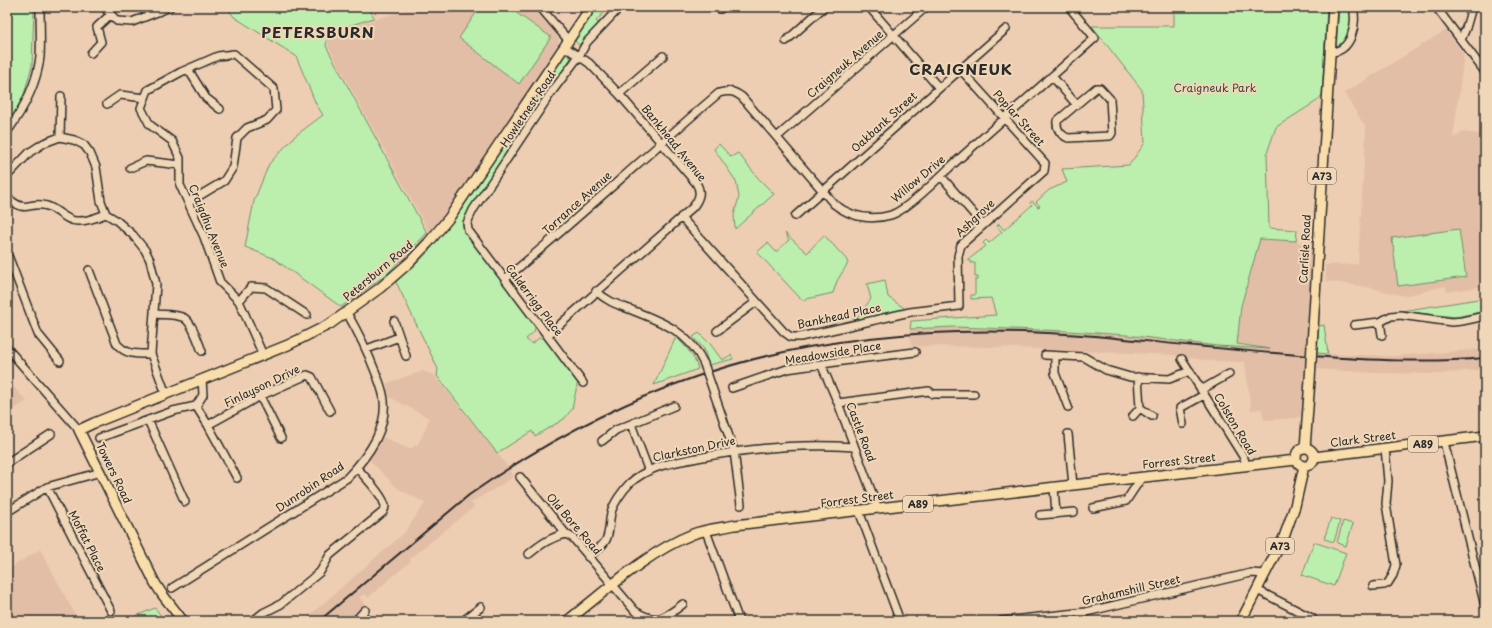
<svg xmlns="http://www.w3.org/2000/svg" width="1492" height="628" viewBox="0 0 1492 628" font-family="'Playpen Sans',sans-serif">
<rect width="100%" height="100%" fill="#eeceb2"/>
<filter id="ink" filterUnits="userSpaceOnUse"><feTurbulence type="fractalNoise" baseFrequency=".025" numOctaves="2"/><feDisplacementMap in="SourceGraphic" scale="8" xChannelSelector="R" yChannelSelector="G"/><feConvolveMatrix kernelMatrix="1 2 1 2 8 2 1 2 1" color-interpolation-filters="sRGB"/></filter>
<g filter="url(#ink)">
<!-- built -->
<path fill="#e3bea6" d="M414 7H534L558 35 559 44 497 139 448 210 429 232 328 46 330 34Z
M1446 30 1464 55 1453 138 1463 132 1479 134 1485 142V286L1447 292 1446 286 1404 296 1367 287 1326 281 1325 265 1358 264 1366 128 1344 93Z
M1260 239 1296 241 1312 248 1307 351 1328 354 1392 356 1485 349V369L1439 374 1376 373 1316 369 1305 373 1302 415 1297 418 1264 420 1262 409 1251 410 1245 362 1209 361 1173 355 988 347 911 346 910 329 954 327 1027 329 1126 335 1217 346 1263 349 1237 344 1241 306Z
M423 371 434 375 505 463 514 477 471 503 474 507 410 559 411 561 368 598 365 594 359 597 365 604 347 621H303L404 533 425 503 397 488 369 460 383 437 409 449 418 444 425 430 429 418 389 397 387 383Z
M7 380 27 401 7 414Z
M40 549 77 618 79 621H7V570Z"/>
<!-- green -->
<path fill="#bceeae" stroke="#748c6c" d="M7 7H34L32 66 24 94 11 119 7 123Z
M227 7H369L374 18 329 32 326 46 427 233 387 274 341 307 273 258 245 247 254 201 269 164 295 136 323 115 316 104 296 56 234 17Z
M480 7H508L551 37 519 84 459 38Z
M597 7H609L596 21 599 24 579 45 575 41Z
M1174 7H1327L1322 95 1317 101 1276 127 1267 153 1269 228 1297 230 1296 241 1260 239 1241 306 1237 344 1270 349 1217 346 1126 335 1068 331 954 327 910 329 911 321 996 315 991 298 971 299V295H975V280H978V277H975V263H971V261L968 260 986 246 983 243 986 240 989 243 1002 232 997 226 999 224 1004 230 1032 205 1030 203 1032 201 1038 207 1040 206 1036 202 1049 190 1067 182 1062 169 1129 165 1145 143 1142 90 1092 26H1174Z
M1339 7H1350C1353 26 1352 37 1336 49Z
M566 54 571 58 468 212C465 221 462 226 467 235L536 324 534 332 526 339 532 344 539 338H546L578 381 572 409 564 419 535 436 532 431 497 453 437 376 438 369 396 282 432 247 456 217Z
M719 144 731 157 738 153 758 178 774 194 735 229 734 215 739 197 736 181 714 149Z
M1459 229 1466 277 1398 286 1392 238Z
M785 233 807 253 824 235 846 259 848 263 837 281 833 293 802 300 757 252 768 243 776 252 789 240Z
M885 280 888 297 910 312 852 325 871 299 867 284Z
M1485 298V311L1456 317 1401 311Z
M1324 325 1328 354 1317 353 1319 326Z
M699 333 711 345 722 360 731 355 733 359 709 365 704 349 693 337Z
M676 337C686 347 694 355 698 369L654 385Z
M1331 518 1340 521 1334 542 1324 539Z
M1343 521 1353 524 1346 546 1337 543Z
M1314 542 1346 553 1334 586 1302 575Z
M155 608 165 621H124Z"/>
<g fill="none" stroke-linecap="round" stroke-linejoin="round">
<defs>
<path id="minor" d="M104 7 117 21 132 22 170 7
M151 7 152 8
M540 7 569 41
M869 7 939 88
M1436 7 1485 72
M720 9 723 7
M1461 40 1466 28 1472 7
M786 41 824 7
M1330 52C1352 52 1357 24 1353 7
M91 53 101 42 97 27 111 14
M188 69 206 98 220 109
M1052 76 1076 104
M1096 88H1100L1110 99 1112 133 1110 136 1068 138C1061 135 1056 129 1057 121Z
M619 94 663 56
M107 104 120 95 145 98
M7 132C23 110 37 84 40 57 41 40 40 23 40 7
M60 137 61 96
M777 137 926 7
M130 168 146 161 180 165
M7 176 30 152 44 143 60 137 74 140 84 145 90 153 96 167 101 201 106 214
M941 176 983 225
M7 197C28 216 28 200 47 206 57 209 66 221 77 221 86 222 97 217 106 214
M189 202 224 181 233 167 237 138 247 128 267 120 276 110 274 89 234 54 218 56 181 72 148 90 141 108 150 125 172 141 180 158V185L204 237 220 282 239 301 263 355
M106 214 116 220 133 235 145 250 150 260 156 284 151 354 166 394
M795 216 1006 29
M681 217 784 332 791 337H800L910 312 959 306 958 256 961 245 1044 171 1045 163 961 70
M9 258 38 334 60 361
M89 270 117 344C126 355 137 354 151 354
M505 279C578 219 647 154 719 93 729 90 734 91 742 97L834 204C851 217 870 221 891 215 906 210 938 179 950 167 999 124 1047 81 1095 38L1069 7
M596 291C607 301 616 304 629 309 660 321 689 331 704 364
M239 301 251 287 266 288 307 315
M154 314C162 315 173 314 182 317 192 320 198 342 202 351
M394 321 406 356
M1380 322 1382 335
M1354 325 1380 322 1391 316 1400 315 1452 322 1462 321 1485 316
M717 331 756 302
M548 335 693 207C699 199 702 192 696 183L619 94 589 63 565 47
M7 348 79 430
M367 349 399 337
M1045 355 1084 357 1106 370 1130 377 1169 379 1190 371
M1055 356V373L1068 407
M1182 359 1244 458 1246 466
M821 364 838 403 878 509
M583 383 468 230 467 223 473 210 551 93 579 56 587 42 620 7
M732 388 787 369 850 360 915 352
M1201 390 1229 374
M260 396 281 438
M715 396 734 451 741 505
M838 403 929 391 933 394H974
M196 406 203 395 202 379
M1140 408 1152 416
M1133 416 1140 408 1138 377
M148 420 185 502
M631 424 648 469
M1183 424 1180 408 1204 395
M208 425 260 396 307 375 312 377 330 411
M1068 434 1073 485
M99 438 173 411 196 406 208 425 237 478
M602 441 616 430 674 406
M1444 442 1485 606
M7 463 51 434
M520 477 566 534 573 538 635 611C656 625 665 618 683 604
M47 487 111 611
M1054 487 1056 514
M1093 508 1126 501 1142 477
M859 511 900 621
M7 512 47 487 101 472
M1040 515 1074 512
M706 531 739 621
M529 554C541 544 551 537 566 534
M588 557C594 552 602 547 606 540 610 532 609 522 611 513 613 504 623 490 630 483 650 465 673 463 697 458 750 448 800 443 854 447
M1373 586 1384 585 1388 583 1393 575 1396 565 1386 504 1388 481 1385 448
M172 588 347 478C368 456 390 427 383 394 381 386 378 378 375 371 367 350 358 332 347 313
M1257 590 1312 618
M253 621 263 613 281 604 320 572 330 555 383 512C385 509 386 507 384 503 381 493 364 476 357 468
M355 621 365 610
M463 621 481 607
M1001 621 1086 612 1251 573 1265 574"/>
<path id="major" d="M1312 345 1333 7
M1296 457a9 9 0 1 1 18 0a9 9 0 1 1-18 0Z
M1305 448 1310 380
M1314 457 1485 436
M183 621 162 594 155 583 79 430 94 423 288 345 330 324 380 288 410 262 428 243 449 218 591 7
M567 621C606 591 647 552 693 534 706 529 722 528 735 525L1073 485 1296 460
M1241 621 1284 537 1295 506 1304 466"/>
</defs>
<!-- minor casing -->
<use href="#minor" stroke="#2b2b2b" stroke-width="10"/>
<!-- major casing -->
<use href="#major" stroke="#2b2b2b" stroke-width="12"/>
<!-- minor -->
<use href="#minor" stroke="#f0d7b7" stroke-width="7"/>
<!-- major -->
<use href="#major" stroke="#f9deab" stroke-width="9"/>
<!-- rail -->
<path stroke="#2b2b2b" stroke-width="2" d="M319 621 469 495C540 445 616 404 698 376 825 332 962 325 1095 336 1167 343 1239 351 1311 356 1369 360 1427 363 1485 358"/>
<defs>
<path id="minor-bridge" d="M704 364 715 396"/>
<path id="major-bridge" d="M1310 380 1312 345"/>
</defs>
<!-- minor-bridge casing -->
<use href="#minor-bridge" stroke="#2b2b2b" stroke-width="10" stroke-linecap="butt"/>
<!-- major-bridge casing -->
<use href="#major-bridge" stroke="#2b2b2b" stroke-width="12" stroke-linecap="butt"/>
<!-- minor-bridge -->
<use href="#minor-bridge" stroke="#f0d7b7" stroke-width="7"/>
<!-- major-bridge -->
<use href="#major-bridge" stroke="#f9deab" stroke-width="9"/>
</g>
</g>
<g text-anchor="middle" stroke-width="4" stroke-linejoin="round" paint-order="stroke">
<!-- shield labels -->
<g fill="#f0d7b7" stroke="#665f55" stroke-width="1">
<rect x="1308" y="168" width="28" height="16" rx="3"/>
<rect x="1408" y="436" width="30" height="16" rx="3"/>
<rect x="903" y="496" width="30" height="16" rx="3"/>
<rect x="1266" y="538" width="28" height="16" rx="3"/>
</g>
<g font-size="10" font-weight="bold" fill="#2b2b2b">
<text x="1322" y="180">A73</text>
<text x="1423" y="448">A89</text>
<text x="918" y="508">A89</text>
<text x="1280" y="550">A73</text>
</g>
<!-- street labels -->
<g font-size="11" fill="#2b2b2b" stroke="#f0d7b7">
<text transform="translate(845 64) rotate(-41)" y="4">Craigneuk Avenue</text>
<text transform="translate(528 109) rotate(-56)" y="4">Howletnest Road</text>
<text transform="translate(1019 118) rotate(48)" y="4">Poplar Street</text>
<text transform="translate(884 122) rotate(-42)" y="4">Oakbank Street</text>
<text transform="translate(674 143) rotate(51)" y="4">Bankhead Avenue</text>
<text transform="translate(918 179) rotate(-40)" y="4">Willow Drive</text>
<text transform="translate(577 203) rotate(-42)" y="4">Torrance Avenue</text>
<text transform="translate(975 218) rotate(-43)" y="4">Ashgrove</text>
<text transform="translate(209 226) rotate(68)" y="4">Craigdhu Avenue</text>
<text transform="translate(1305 249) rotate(-87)" y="4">Carlisle Road</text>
<text transform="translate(378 271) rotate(-40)" y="4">Petersburn Road</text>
<text transform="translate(534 300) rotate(53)" y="4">Calderrigg Place</text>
<text transform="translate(839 316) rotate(-12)" y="4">Bankhead Place</text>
<text transform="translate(833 353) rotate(-9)" y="4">Meadowside Place</text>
<text transform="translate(262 386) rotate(-26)" y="4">Finlayson Drive</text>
<text transform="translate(1235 424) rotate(59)" y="4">Colston Road</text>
<text transform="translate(861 432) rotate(69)" y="4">Castle Road</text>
<text transform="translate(1363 439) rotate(-7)" y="4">Clark Street</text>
<text transform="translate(694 449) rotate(-12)" y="4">Clarkston Drive</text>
<text transform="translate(1179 461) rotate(-6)" y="4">Forrest Street</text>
<text transform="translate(114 473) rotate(64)" y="4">Towers Road</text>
<text transform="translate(310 487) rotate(-34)" y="4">Dunrobin Road</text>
<text transform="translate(857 499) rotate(-7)" y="4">Forrest Street</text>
<text transform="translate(574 524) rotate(49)" y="4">Old Bore Road</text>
<text transform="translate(87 541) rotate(63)" y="4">Moffat Place</text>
<text transform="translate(1131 590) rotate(-13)" y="4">Grahamshill Street</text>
</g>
<!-- park labels -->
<g font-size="11" fill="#41483f" stroke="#f0d7b7">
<text x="1215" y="92">Craigneuk Park</text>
</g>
<!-- district labels -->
<g font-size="15" font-weight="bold" letter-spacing="1" fill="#2b2b2b" stroke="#f0d7b7">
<text x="318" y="38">PETERSBURN</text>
<text x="961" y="75">CRAIGNEUK</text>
</g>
</g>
<!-- margin -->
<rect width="1492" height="628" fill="none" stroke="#f0d7b7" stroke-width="24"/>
<rect x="12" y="12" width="1468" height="604" fill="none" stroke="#2b2b2b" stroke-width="1.5" filter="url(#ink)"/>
</svg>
